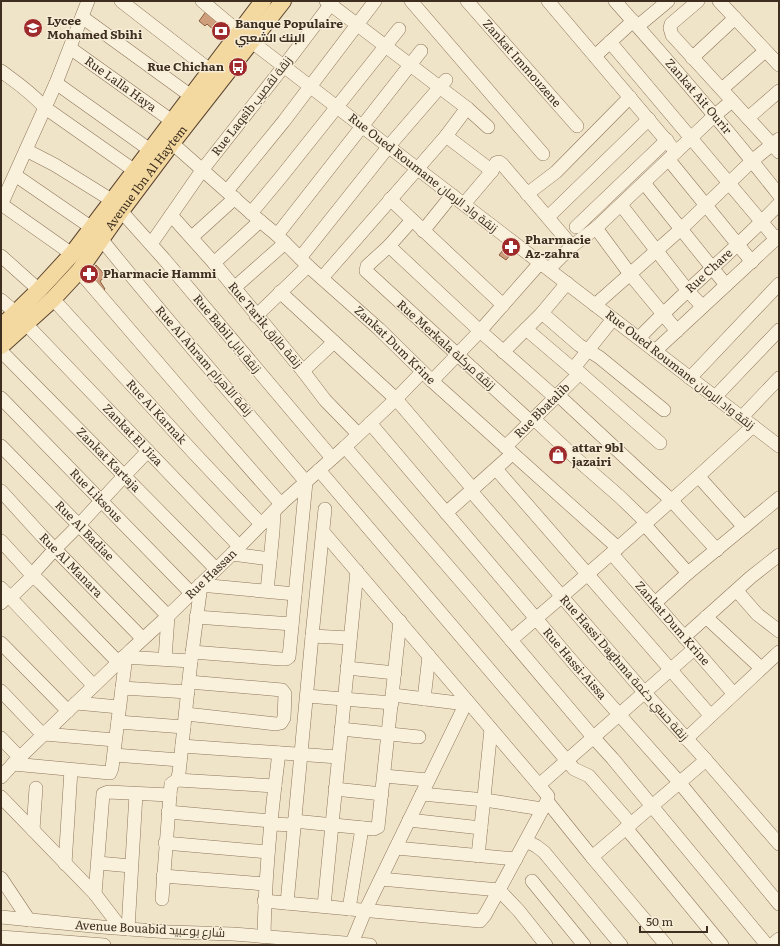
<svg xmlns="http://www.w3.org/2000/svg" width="780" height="946" viewBox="0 0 780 946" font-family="Literata,Cairo,serif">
<rect width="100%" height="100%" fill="#f0e4c8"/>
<!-- building -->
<path fill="#cf9f7d" stroke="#8d5f41" d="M207 10 224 24 216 32 207 24 205 26 199 21Z
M507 245 514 250 506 260 499 255Z
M96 265 106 276 100 281 105 289 101 293 86 275Z"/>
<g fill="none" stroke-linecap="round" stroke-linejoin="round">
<defs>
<g id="minor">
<path d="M121 1 211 71"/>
<path d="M202 1 239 32 779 446"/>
<path d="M326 1 467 108 488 127"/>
<path d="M411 1 543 154"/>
<path id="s1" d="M467 1 577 126"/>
<path d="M548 1 676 152"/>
<path id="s2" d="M615 1C671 64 727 128 779 195"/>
<path d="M698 1 671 24 670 28 672 35 779 152"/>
<path d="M719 1 779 65"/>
<path d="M82 17 191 96"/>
<path d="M638 26 668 1"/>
<path d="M610 42 776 239"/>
<path id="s3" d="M70 48 172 121"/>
<path d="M595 56 633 21"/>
<path d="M692 58 735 18"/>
<path d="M1 71C16 82 31 92 44 107L135 171"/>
<path d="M56 83 150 150"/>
<path d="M722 89 765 51"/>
<path d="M748 118 779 91"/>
<path d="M446 136 492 171"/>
<path id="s4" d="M172 143 260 221 277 235 308 266 379 329 432 381 618 548"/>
<path d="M26 150 55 165 113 201"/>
<path d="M669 160 752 262"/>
<path d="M15 175 92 228"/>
<path d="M644 183 726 285"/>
<path d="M227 191 284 121 375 1"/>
<path d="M527 194 556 172 630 97"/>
<path d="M390 199 503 305"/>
<path d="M1 204 72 254"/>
<path d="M464 204 492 171 496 163 499 162 502 164 572 246"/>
<path d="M1 205 56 83 88 1"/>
<path d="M621 205 688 291 702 306"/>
<path d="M121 211 164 259 332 458"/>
<path d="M251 213 281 177 399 29"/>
<path d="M171 215 214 263 303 371 325 400 358 434"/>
<path d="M548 217 649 119"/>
<path d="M412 220 389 246 367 266 366 271 531 422"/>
<path d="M576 227 667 140"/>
<path d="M596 228 630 274 677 331"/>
<path d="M423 231 452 195"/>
<path d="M277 235 421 51"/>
<path d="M192 237 235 198"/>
<path d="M102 240C168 322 238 401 306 482L289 657 286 659H281L192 652"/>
<path d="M151 244 203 169 284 66 333 1"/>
<path d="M389 246 480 331 556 398"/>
<path d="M1 256 39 290"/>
<path d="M300 258 389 146 446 80"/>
<path d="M214 263 260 221"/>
<path d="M549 269 572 246 596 228 715 115 732 101"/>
<path d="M79 271 202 414 281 504"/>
<path d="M322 278 446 136 467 108"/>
<path d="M234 288 285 243"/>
<path d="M280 292 396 399 473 489"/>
<path id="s5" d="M53 299 194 453 261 524"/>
<path d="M1 300 16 313"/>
<path d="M595 305 681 229 753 160 779 139"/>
<path d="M542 313 579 345 599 357 664 410"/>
<path d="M256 316 308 266"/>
<path id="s6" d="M26 324 239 546"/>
<path d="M526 329 573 369 580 373 660 443"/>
<path id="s7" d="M639 338C684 291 734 251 779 204"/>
<path id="s8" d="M1 351 216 569"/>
<path d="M655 351 779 236"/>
<path d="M503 352 542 313 567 283"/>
<path d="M573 369 613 319"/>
<path d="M303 371 334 342"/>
<path d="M690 378 779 284"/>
<path d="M432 381 480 331 540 263"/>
<path d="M558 395 671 500 717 550"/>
<path d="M715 397 779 330"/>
<path id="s9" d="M1 398 191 593"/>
<path d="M742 417 779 378"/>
<path d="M534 419 580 462 619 496 646 522"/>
<path id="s10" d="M370 423 577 667 679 782 779 904"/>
<path id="s11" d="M1 446 168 616 165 659"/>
<path d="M345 447 472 594 593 737 613 759 767 945"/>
<path id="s12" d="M505 447 580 373"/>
<path d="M496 469 710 715"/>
<path d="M319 470 574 769 589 776 631 824"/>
<path d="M699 477 744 527"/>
<path id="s13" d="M1 491 42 536 142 638"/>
<path d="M471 491 644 692 706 760 779 844"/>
<path d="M446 513 512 454"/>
<path d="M644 524 688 573"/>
<path d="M324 533 539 785 548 796 547 801 592 857 666 945"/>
<path d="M1 541 33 576 41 583 118 662"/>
<path d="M232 554 270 559"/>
<path id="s14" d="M612 554 733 693"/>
<path d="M200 585 295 594"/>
<path d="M1 588 93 685"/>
<path d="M267 591 273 531 274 512"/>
<path d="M737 591 757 614 779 631"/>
<path d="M1 603 8 596H12L33 576 36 570 55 549 79 525 124 476 148 451"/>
<path d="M655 603 688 573 779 498"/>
<path d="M196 617 292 624"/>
<path d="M706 617 761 668"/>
<path d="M312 636 350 638"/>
<path d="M684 637 751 577 779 555"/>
<path d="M511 640C593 570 674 500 753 426"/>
<path d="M1 643 68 711"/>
<path d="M123 657 191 661"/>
<path d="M347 668 395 673"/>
<path d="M122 688 188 692"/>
<path d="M1 691 43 735"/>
<path d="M393 695 466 704"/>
<path d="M307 696 392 703"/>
<path d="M424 699 429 656"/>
<path d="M76 703 119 707"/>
<path d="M186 714 276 724 281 723 284 718 285 694 282 690 189 682"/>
<path d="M118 722 184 727"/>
<path d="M341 729 419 737"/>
<path d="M44 734 115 740"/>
<path d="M1 738 20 758"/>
<path d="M686 739 779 652"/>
<path d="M182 746 338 757"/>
<path d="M114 755 180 760"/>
<path d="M13 764 110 773 112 768 126 656"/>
<path d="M384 776 428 780"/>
<path id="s15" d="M1 777 13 764 131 650 168 616 232 554 281 504 345 447 396 399 422 372"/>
<path d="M177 780 275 786"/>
<path d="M539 785 694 649"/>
<path d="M335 789 382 794"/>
<path d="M422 794 485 800 542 809"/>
<path d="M1 797 95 894 121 928"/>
<path d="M168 812 271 821"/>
<path d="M409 820 481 828"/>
<path d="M294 821 374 829 378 827 400 621"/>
<path d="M271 824 294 825"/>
<path d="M626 828 722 945"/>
<path d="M33 830 36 788"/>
<path d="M526 841 536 846 544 852 621 945"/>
<path d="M165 843 268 852"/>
<path d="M396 848 516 859"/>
<path d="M478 856 491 729"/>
<path d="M592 857 706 760"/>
<path d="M98 863 131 866"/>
<path d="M65 864 71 770"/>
<path d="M163 876 265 884"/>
<path d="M1 878 29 920"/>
<path d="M381 879 499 890 519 911 546 945"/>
<path d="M532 881 584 945"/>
<path d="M95 894 103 794 108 792 170 795"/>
<path d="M162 899 170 795 171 784 177 780 179 773 191 661 201 585"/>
<path d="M264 901 480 921 485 915 499 890 547 801"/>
<path d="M287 903 312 636 325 509"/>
<path d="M324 906 357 571"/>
<path d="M349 909 362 828"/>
<path d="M1 917 102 927 169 932 233 934 370 945"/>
<path d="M128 929 136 794"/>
<path d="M1 937 104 945"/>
<path d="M264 937C265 875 271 814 279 753"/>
<path d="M352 943 365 911 467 701"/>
<path d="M772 945 779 939"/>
</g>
<g id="major">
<path d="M1 327 39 290 72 254 263 1"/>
<path id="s16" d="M1 346 53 299 79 271 121 211 172 143 283 1"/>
</g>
</defs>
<!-- minor casing -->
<use href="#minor" stroke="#8d765c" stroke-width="14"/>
<!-- major casing -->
<use href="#major" stroke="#5b4430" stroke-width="18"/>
<!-- minor -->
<use href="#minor" stroke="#faf1dc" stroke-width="13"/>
<!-- major -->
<use href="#major" stroke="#f3d9a0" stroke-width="16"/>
</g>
<!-- icons -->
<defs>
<symbol id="school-disc" viewBox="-11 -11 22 22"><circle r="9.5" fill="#9e2a2b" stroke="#f7eed8"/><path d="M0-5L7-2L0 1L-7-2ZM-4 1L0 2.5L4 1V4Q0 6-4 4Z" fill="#fff"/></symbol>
<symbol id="bank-disc" viewBox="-11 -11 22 22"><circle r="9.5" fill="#9e2a2b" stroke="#f7eed8"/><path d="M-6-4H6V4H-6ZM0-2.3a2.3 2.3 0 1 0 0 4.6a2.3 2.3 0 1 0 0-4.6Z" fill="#fff"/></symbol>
<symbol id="bus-disc" viewBox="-11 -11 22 22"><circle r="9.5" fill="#9e2a2b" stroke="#f7eed8"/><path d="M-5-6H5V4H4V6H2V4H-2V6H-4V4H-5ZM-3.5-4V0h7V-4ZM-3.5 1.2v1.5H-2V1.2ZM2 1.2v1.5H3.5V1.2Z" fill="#fff"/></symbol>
<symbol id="pharmacy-disc" viewBox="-11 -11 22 22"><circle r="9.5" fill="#9e2a2b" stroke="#f7eed8"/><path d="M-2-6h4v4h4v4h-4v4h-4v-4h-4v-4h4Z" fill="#fff"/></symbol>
<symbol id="shop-disc" viewBox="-11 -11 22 22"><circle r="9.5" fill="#9e2a2b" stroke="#f7eed8"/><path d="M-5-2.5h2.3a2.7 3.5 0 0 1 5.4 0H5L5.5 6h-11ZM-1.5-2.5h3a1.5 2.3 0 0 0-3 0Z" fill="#fff"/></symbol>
</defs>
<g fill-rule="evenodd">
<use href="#school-disc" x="22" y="17" width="22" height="22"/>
<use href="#bank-disc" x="210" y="20" width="22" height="22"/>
<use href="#bus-disc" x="227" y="56" width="22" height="22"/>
<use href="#pharmacy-disc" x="500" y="236" width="22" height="22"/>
<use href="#pharmacy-disc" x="78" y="263" width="22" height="22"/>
<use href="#shop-disc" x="547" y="444" width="22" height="22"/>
</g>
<g text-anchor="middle" stroke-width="3" stroke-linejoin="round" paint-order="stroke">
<!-- poi labels -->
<g font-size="12" font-weight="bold" fill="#3d2e20" stroke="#f7eed8" text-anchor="start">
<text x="47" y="25">Lycee<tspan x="47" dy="14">Mohamed Sbihi</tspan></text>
<text x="235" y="28">Banque Populaire<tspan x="235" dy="14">البنك الشعبي</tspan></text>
<text x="224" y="71" text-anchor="end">Rue Chichan</text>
<text x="525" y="244">Pharmacie<tspan x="525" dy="14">Az-zahra</tspan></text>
<text x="103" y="278">Pharmacie Hammi</text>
<text x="572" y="452">attar 9bl<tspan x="572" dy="14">jazairi</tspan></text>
</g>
<!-- street labels -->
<g font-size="12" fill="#3d2e20" stroke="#f7eed8">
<text dy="4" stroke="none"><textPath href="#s1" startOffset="83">Zankat Immouzene</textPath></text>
<text dy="4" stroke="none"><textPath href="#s3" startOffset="62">Rue Lalla Haya</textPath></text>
<text dy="4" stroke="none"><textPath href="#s2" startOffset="127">Zankat Ait Ourir</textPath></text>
<text transform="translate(252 106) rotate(-52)" y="4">Rue Laqsib زنقة لقصيب</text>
<text transform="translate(423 173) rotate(38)" y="4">Rue Oued Roumane زنقة واد الرمان</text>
<text dy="4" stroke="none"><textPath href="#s16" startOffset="223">Avenue Ibn Al Haytem</textPath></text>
<text dy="4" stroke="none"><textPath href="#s7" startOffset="97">Rue Chare</textPath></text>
<text transform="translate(265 325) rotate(50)" y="4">Rue Tarik زنقة طارق</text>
<text transform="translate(227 334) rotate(50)" y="4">Rue Babil زنقة بابل</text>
<text dy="4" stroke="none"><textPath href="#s4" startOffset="301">Zankat Dum Krine</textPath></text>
<text transform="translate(446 345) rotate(42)" y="4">Rue Merkala زنقة مركلة</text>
<text transform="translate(204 361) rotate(49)" y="4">Rue Al Ahram زنقة الأهرام</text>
<text transform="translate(680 370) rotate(38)" y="4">Rue Oued Roumane زنقة واد الرمان</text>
<text dy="4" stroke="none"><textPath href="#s12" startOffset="52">Rue Bbatalib</textPath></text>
<text dy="4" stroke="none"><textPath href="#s5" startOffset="153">Rue Al Karnak</textPath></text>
<text dy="4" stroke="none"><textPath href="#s6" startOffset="154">Zankat El Jiza</textPath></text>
<text dy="4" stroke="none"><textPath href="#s8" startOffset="153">Zankat Kartaja</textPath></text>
<text dy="4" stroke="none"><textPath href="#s9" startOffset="136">Rue Liksous</textPath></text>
<text dy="4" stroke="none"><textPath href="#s11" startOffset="119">Rue Al Badiae</textPath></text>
<text dy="4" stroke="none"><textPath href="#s13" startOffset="102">Rue Al Manara</textPath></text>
<text dy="4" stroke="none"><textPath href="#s15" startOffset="292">Rue Hassan</textPath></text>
<text dy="4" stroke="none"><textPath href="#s14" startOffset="92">Zankat Dum Krine</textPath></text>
<text dy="4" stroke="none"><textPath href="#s10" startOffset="316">Rue Hassi-Aissa</textPath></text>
<text transform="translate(624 668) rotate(49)" y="4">Rue Hassi Daghma زنقة حسي دغمة</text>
<text transform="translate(150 929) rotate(3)" y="4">Avenue Bouabid شارع بوعبيد</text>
</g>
</g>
<!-- border -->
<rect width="780" height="946" fill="none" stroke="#3d2e20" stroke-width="4"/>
<!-- scale -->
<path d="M640 926v6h67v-6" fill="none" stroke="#3d2e20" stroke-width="2"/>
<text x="646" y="926" font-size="12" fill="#3d2e20" stroke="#f7eed8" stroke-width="3" paint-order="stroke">50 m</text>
</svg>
